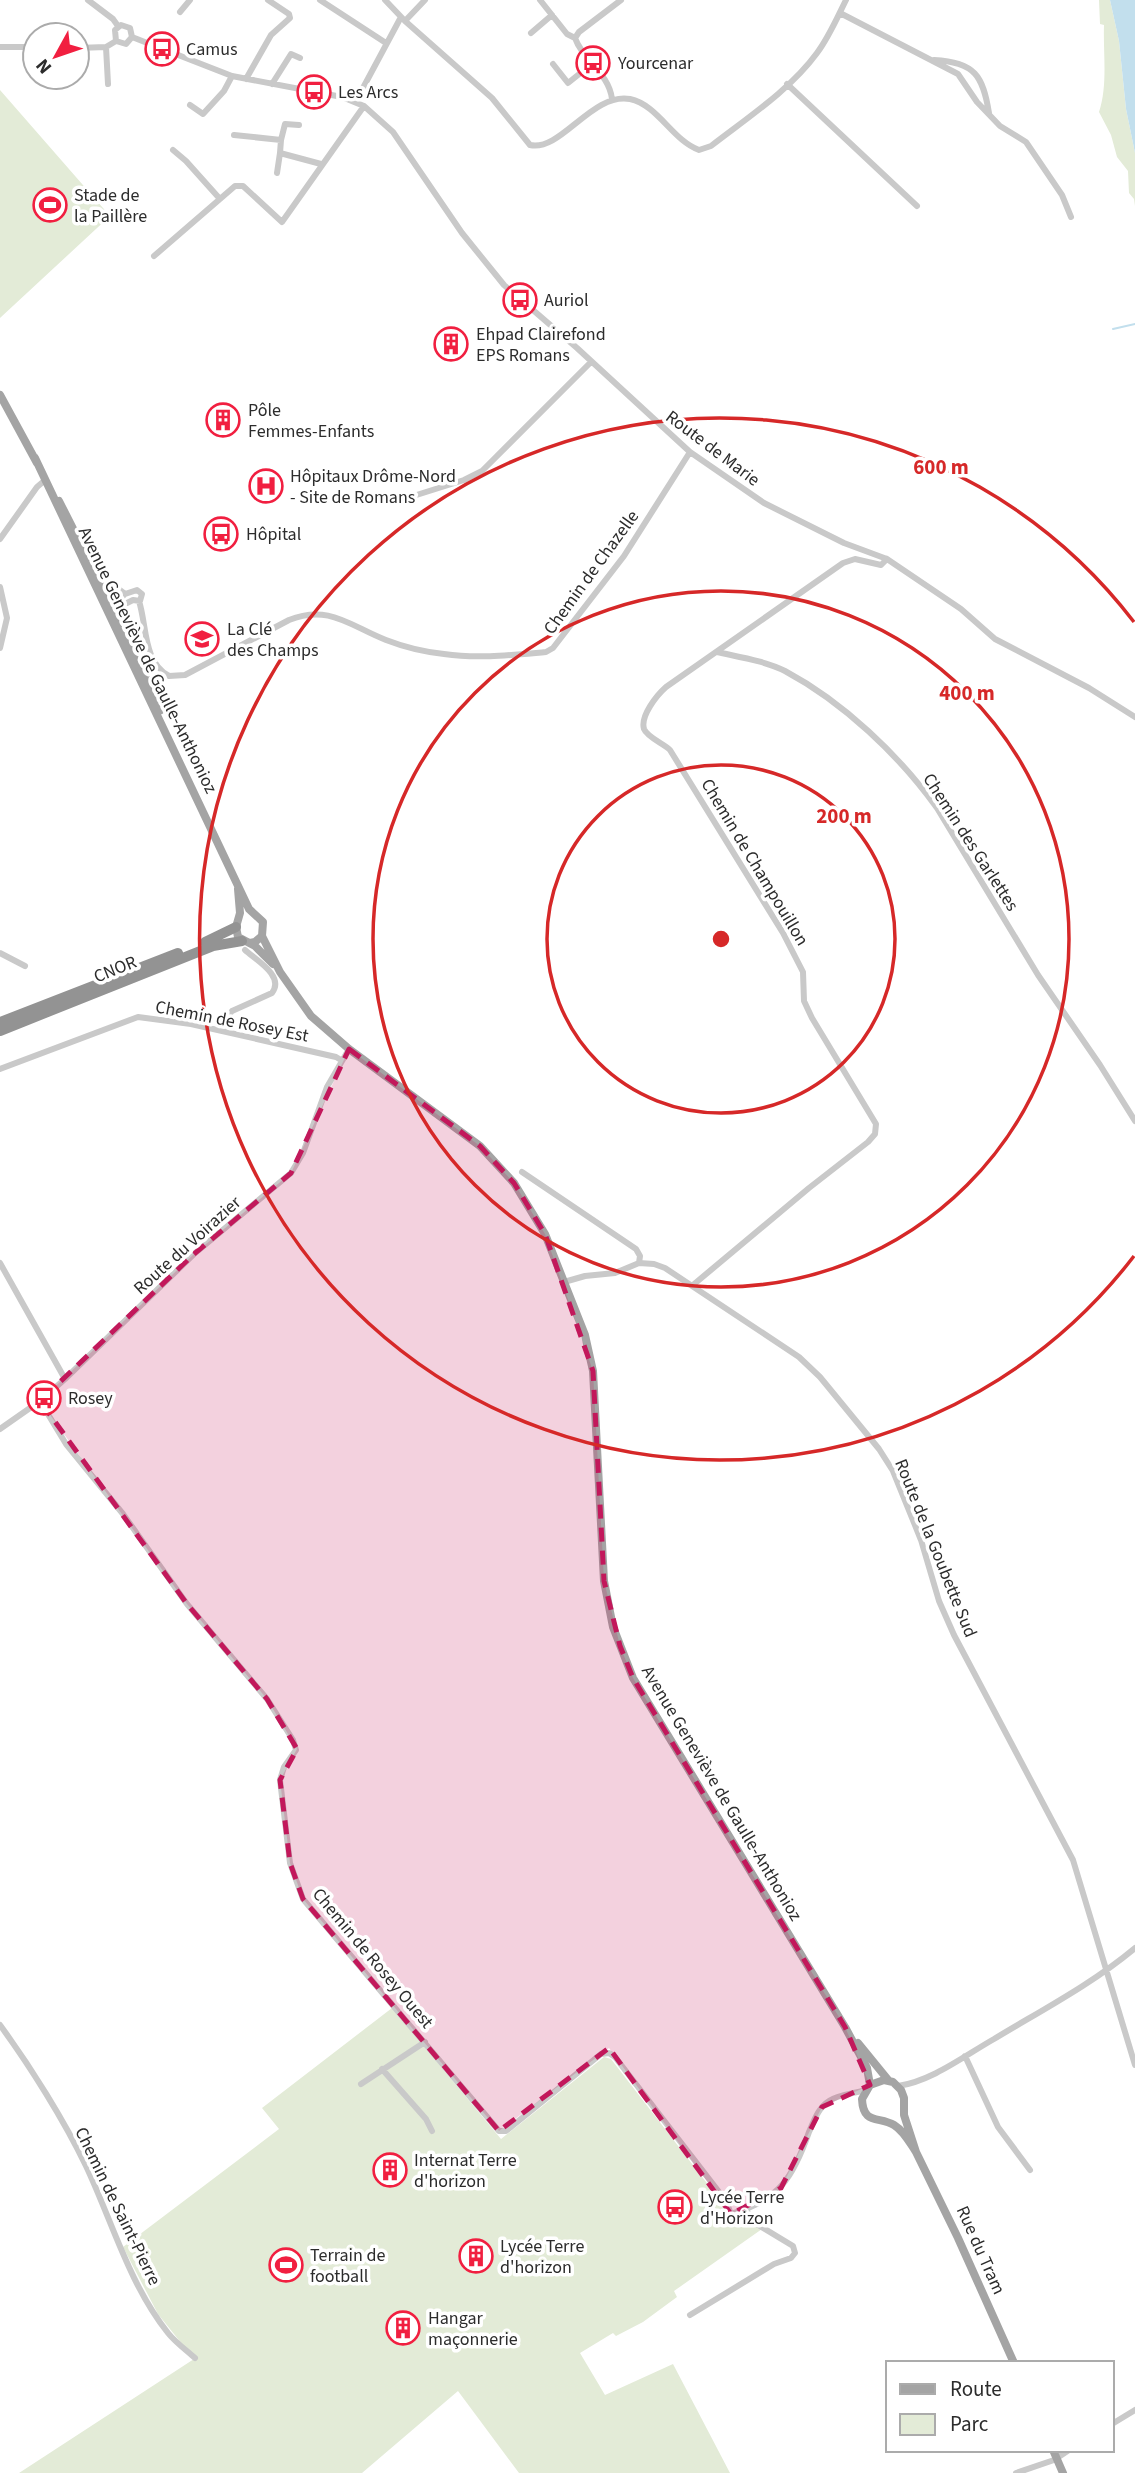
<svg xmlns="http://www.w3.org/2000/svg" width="1135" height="2473" viewBox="0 0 1135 2473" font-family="'Source Sans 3',sans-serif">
<rect width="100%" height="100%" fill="#fff"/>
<!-- green -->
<path fill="#e3ebd7" d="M1099 0H1110L1119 41 1126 109 1135 153V206L1134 199 1129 193 1128 171 1117 157 1111 135 1099 112C1108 85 1103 54 1104 25L1100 24Z
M0 90 110 216 0 318Z
M392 2008 501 2139 604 2057 611 2059 723 2204 726 2211 715 2213 716 2220 736 2217 762 2229 674 2291 677 2297 643 2322 616 2336 613 2333 580 2353 605 2395 673 2364 730 2473H519L458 2391 362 2473H19L194 2359 158 2314 123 2247 279 2129 262 2108Z"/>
<!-- water -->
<path fill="#c2dfed" d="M1110 0H1135V153L1126 109 1119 41Z"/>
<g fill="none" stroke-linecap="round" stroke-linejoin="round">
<!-- stream -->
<path stroke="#c2dfed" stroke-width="2" d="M1113 329 1135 324"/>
<!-- minor -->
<path stroke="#c9c9c9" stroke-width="6" d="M88 0 113 19 118 26
M320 0 386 43
M385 0 405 21 492 98 530 145C561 152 592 92 630 99 658 105 672 140 699 150L711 146C747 118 790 90 817 53 829 37 837 18 846 0
M540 0 567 34 575 38C583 61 609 73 612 99
M180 12 190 0
M840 13 958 74 977 102 1000 126 1026 142 1062 195 1071 217
M405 21 425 0
M531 33 552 15
M132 37 232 76 342 97 364 106 393 132 462 233 504 285 577 348 690 452 764 503 844 543 887 559 961 609 995 639 1089 688 1135 717
M575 38 579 32 621 0
M116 41 115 30 121 25 130 28 132 37
M116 41 126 44 132 37
M0 47H35
M106 47 108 84
M77 48 106 47 116 41
M934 60C975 62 983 76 989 113
M553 64 568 83 593 63
M246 79 271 35 290 18 289 14 268 0
M272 84 291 54 300 58
M787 84 917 206
M356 101 401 17
M190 105 203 114 224 91 232 76
M234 135 281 140 280 153 321 164
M281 140 285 124 299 125
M173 150 186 161 220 199
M277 173 280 153
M154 256 235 186H243L282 222 364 106
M407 498 464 480 482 471 591 362
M0 539 37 487 44 481
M98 570 105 579 125 594
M0 587 7 618 0 648
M139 601C147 626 143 662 169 676L185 675 289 620C329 604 350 626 386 640 404 647 425 652 444 654 478 659 512 655 546 652L553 648 624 556 690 452
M112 607 125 594 137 590 142 594 140 601 133 600 113 610
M717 652C739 657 765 661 785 671 843 702 899 755 937 808L1038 975 1100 1065 1135 1121
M0 953 25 966
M225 1031 228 1016 232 1011 272 993C285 976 256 960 245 950
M0 1069 138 1017 191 1024 336 1057 341 1060
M522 1172 636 1249 640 1256 639 1263
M0 1263 65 1379
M564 1282 585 1276 615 1273 639 1263 654 1264 665 1268 799 1357 820 1377 879 1449 893 1471 921 1540 939 1601 954 1635 1073 1860 1135 2065
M693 1285 809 1188 868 1142 875 1134 876 1124 812 1018 804 1001 803 972 783 933 670 750C664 744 647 737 644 729 640 716 657 695 666 687L843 563 855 559 881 565 887 559
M40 1401 66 1444 123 1514 187 1604 267 1699 293 1740 296 1750 284 1767 280 1780 290 1863 303 1899 499 2131H506L601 2054 609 2053 615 2057 726 2201 731 2214C779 2200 793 2178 809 2132 814 2121 818 2108 829 2101 839 2094 854 2094 865 2090
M0 1429 40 1401 65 1379 194 1254 291 1173 303 1153 327 1087 349 1049
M0 2025C30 2066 64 2120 86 2166 112 2221 129 2284 168 2333 175 2342 186 2350 195 2358
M965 2056 998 2127 1030 2170
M382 2069 426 2119 432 2131
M361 2084 425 2042
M898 2086C932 2081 964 2056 994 2039 1042 2010 1092 1984 1135 1948
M690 2315 774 2264 791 2258 795 2253 793 2246 755 2223 746 2210
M1112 2424 1135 2410
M1016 2473 1054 2460 1069 2450"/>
<!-- major -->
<path stroke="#a4a4a4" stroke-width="8" d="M0 395 37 463
M35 458 249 909 263 922 262 936 255 942 250 943
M59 501 131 643 161 710
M238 889 240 913 236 927 238 937 255 946 273 964
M262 936 280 972 311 1016 349 1049 480 1146 514 1183 545 1234 585 1335 593 1371 604 1581 613 1627 633 1678 845 2027 867 2068 870 2085
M858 2043 889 2081
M916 2152C910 2143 904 2131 894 2125 879 2116 863 2125 862 2099L870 2085 884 2080 893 2082 901 2090 904 2098V2115L916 2152 958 2238 1014 2363
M1053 2450 1063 2473"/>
<!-- highway -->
<path stroke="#939393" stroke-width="10" d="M205 942 236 927
M0 1022 178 953
M0 1031 213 946 242 941"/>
</g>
<!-- marked area -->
<path fill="#c2185b" fill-opacity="0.2" stroke="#c2185b" stroke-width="5" stroke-dasharray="14 9" stroke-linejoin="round" d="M349 1049 480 1146 514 1183 545 1234 593 1371 604 1581 620 1646 633 1678 845 2027 870 2085 822 2107 781 2188 731 2214 609 2048 499 2131 303 1899 290 1863 280 1780 297 1749 267 1699 187 1604 40 1401 194 1254 291 1173Z"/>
<!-- distance rings -->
<g fill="none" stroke="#d62828" stroke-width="3.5">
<circle cx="721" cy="939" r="174"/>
<circle cx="721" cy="939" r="348"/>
<path d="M1134 1256A521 521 0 1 1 1134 622"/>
</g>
<!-- icons -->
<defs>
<symbol id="bus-ring" viewBox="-11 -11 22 22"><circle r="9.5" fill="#fff" stroke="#f11f40" stroke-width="1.5"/><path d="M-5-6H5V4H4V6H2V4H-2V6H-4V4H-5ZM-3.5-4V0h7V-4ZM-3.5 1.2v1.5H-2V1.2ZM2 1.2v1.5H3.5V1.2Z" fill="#f11f40"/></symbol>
<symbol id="stadium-ring" viewBox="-11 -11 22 22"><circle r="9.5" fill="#fff" stroke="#f11f40" stroke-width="1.5"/><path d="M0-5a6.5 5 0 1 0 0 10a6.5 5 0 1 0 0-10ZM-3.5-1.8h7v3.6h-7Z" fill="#f11f40"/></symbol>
<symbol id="building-ring" viewBox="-11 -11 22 22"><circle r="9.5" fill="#fff" stroke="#f11f40" stroke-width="1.5"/><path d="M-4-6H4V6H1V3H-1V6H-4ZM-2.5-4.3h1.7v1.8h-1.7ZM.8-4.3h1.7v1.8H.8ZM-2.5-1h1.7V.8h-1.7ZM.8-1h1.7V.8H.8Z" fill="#f11f40"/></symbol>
<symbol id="hospital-ring" viewBox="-11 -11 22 22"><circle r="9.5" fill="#fff" stroke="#f11f40" stroke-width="1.5"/><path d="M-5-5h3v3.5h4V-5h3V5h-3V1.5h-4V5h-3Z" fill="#f11f40"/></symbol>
<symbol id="school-ring" viewBox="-11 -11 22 22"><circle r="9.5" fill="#fff" stroke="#f11f40" stroke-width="1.5"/><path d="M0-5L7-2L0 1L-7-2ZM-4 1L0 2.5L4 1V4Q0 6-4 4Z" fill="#f11f40"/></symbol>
</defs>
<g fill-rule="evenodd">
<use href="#bus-ring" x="143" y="30" width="38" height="38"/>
<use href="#bus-ring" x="574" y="44" width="38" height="38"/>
<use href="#bus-ring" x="295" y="73" width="38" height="38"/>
<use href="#stadium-ring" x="31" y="186" width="38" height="38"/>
<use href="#bus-ring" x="501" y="281" width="38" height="38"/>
<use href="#building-ring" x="432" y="325" width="38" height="38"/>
<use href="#building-ring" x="204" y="401" width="38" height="38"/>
<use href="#hospital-ring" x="247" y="467" width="38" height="38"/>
<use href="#bus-ring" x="202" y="515" width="38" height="38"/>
<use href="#school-ring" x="183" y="620" width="38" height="38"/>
<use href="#bus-ring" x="25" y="1379" width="38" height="38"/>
<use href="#building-ring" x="371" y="2151" width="38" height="38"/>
<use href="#bus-ring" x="656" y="2188" width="38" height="38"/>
<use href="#building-ring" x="457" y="2237" width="38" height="38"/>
<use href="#stadium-ring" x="267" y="2246" width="38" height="38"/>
<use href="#building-ring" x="384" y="2309" width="38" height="38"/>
</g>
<g text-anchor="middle" stroke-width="7" stroke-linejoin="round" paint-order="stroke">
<!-- poi labels -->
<g font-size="18" fill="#2c2c2c" stroke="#fff" text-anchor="start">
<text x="186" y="55">Camus</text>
<text x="618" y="69">Yourcenar</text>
<text x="338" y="98">Les Arcs</text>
<text x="74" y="201">Stade de<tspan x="74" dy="21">la Paillère</tspan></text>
<text x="544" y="306">Auriol</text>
<text x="476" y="340">Ehpad Clairefond<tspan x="476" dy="21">EPS Romans</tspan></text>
<text x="248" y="416">Pôle<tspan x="248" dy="21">Femmes-Enfants</tspan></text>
<text x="290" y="482">Hôpitaux Drôme-Nord<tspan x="290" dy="21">- Site de Romans</tspan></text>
<text x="246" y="540">Hôpital</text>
<text x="227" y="635">La Clé<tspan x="227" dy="21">des Champs</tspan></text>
<text x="68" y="1404">Rosey</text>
<text x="414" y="2166">Internat Terre<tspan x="414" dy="21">d'horizon</tspan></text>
<text x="700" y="2203">Lycée Terre<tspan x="700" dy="21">d'Horizon</tspan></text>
<text x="500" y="2252">Lycée Terre<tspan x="500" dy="21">d'horizon</tspan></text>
<text x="310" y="2261">Terrain de<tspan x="310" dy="21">football</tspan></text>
<text x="428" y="2324">Hangar<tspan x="428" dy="21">maçonnerie</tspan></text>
</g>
<!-- street labels -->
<g font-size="18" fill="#2c2c2c" stroke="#fff">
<text transform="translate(713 448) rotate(37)" y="6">Route de Marie</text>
<text transform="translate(591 572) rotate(-54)" y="6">Chemin de Chazelle</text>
<text transform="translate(148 660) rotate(64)" y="6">Avenue Geneviève de Gaulle-Anthonioz</text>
<text transform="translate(971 842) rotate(57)" y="6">Chemin des Garlettes</text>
<text transform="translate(755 862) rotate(59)" y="6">Chemin de Champouillon</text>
<text transform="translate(115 969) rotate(-22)" y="6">CNOR</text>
<text transform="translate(232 1021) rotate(11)" y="6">Chemin de Rosey Est</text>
<text transform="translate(187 1245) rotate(-42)" y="6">Route du Voirazier</text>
<text transform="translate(936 1548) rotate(68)" y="6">Route de la Goubette Sud</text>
<text transform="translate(722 1793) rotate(59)" y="6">Avenue Geneviève de Gaulle-Anthonioz</text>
<text transform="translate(373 1958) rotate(50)" y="6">Chemin de Rosey Ouest</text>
<text transform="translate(118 2206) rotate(64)" y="6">Chemin de Saint-Pierre</text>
<text transform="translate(981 2250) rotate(66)" y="6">Rue du Tram</text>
</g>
</g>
<circle cx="721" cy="939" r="10" fill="#d62828" stroke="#fff" stroke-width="3.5"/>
<g font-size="21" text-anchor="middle" font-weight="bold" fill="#d62828" stroke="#fff" stroke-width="7" stroke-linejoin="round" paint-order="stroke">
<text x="941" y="474">600 m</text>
<text x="967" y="700">400 m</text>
<text x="844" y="823">200 m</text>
</g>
<!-- legend -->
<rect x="886" y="2361" width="228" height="91" fill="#ffffff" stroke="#ababab" stroke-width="2"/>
<rect x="900" y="2384" width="35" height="10" fill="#a4a4a4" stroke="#ababab" stroke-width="2"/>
<text x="950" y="2396" font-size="21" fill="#2c2c2c">Route</text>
<rect x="900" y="2414" width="35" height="21" fill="#e3ebd7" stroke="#ababab" stroke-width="2"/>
<text x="950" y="2431" font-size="21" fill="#2c2c2c">Parc</text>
<!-- north arrow -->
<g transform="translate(56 56) rotate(230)"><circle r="33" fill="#ffffff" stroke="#ababab" stroke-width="2"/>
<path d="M0-5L12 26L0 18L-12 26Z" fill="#f11f40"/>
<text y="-10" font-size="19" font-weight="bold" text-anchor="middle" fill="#2c2c2c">N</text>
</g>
</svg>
